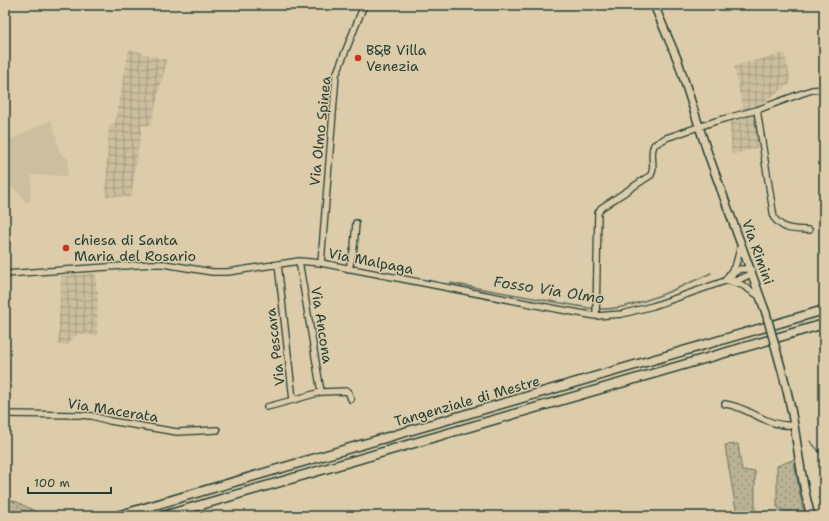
<svg xmlns="http://www.w3.org/2000/svg" width="829" height="521" viewBox="0 0 829 521" font-family="'Shantell Sans',sans-serif">
<defs>
<pattern id="industrial-grid" width="8" height="8" patternUnits="userSpaceOnUse"><rect width="8" height="8" fill="#ccbf9f"/><path d="M0 4h8M4 0v8" fill="none" stroke="#a59c82"/></pattern>
<pattern id="green-dots" width="8" height="8" patternUnits="userSpaceOnUse"><rect width="8" height="8" fill="#bab294"/><path d="M2 2h.1M6 6h.1" fill="none" stroke="#97927a" stroke-width="1.8" stroke-linecap="round"/></pattern>
</defs>
<rect width="100%" height="100%" fill="#ddcca9"/>
<filter id="ink" filterUnits="userSpaceOnUse"><feTurbulence type="fractalNoise" baseFrequency=".025" numOctaves="2"/><feDisplacementMap in="SourceGraphic" scale="8" xChannelSelector="R" yChannelSelector="G"/><feConvolveMatrix kernelMatrix="1 2 1 2 8 2 1 2 1" color-interpolation-filters="sRGB"/></filter>
<g filter="url(#ink)">
<!-- built -->
<path fill="#ccbf9f" d="M51 120 56 135 59 152 68 159V176L32 175 30 202H26L5 179V142Z"/>
<!-- industrial -->
<path fill="url(#industrial-grid)" d="M129 49 167 60 151 125 142 126 131 197 105 196 109 126 115 123Z
M785 53 791 83 757 107 759 147 732 155 729 119 743 108 734 66Z
M95 273 96 276V290H98L97 336 78 334 73 338 68 345H58L61 276Z"/>
<!-- green -->
<path fill="url(#green-dots)" stroke="#6c7864" d="M738 444 742 471H755V516H737L725 445Z
M795 459 794 463 804 516H791L788 512 777 507V466Z
M5 499 17 502 35 511V516H5Z"/>
<g fill="none" stroke-linecap="round" stroke-linejoin="round">
<!-- stream -->
<path stroke="#616f5d" stroke-width="1.5" d="M450 283 594 309
M598 309C631 311 681 287 711 273
M810 441 824 457"/>
<defs>
<path id="minor" d="M757 110 774 218C785 231 792 229 809 230
M299 261 321 392 348 391 351 399
M321 263 336 75 364 5
M349 269 354 247 356 223
M5 274 152 264H164L212 272H228L299 261 321 263 557 309 596 316 622 314 653 306 725 281 738 280 747 276 752 271
M731 275 740 269H751
M725 281 736 264 741 245
M731 282 742 285 759 296
M596 316 598 213 601 208 651 175C656 165 649 155 654 145L666 138 716 121 757 110 800 94 812 90 824 89
M293 400 321 392
M725 404C750 407 767 428 794 425
M267 407 293 400 278 264
M5 414 79 415 92 416 110 421 177 432 217 430"/>
<path id="major" d="M654 5 678 61 707 151 766 313
M777 353C784 377 790 401 794 425 799 456 802 486 811 516"/>
<path id="highway" d="M117 516 824 310
M163 516 824 324"/>
</defs>
<!-- minor casing -->
<use href="#minor" stroke="#1f3d34" stroke-width="8"/>
<!-- major casing -->
<use href="#major" stroke="#1f3d34" stroke-width="10"/>
<!-- highway casing -->
<use href="#highway" stroke="#1f3d34" stroke-width="11"/>
<!-- minor -->
<use href="#minor" stroke="#ddcca9" stroke-width="5.5"/>
<!-- major -->
<use href="#major" stroke="#ddcca9" stroke-width="7"/>
<!-- highway -->
<use href="#highway" stroke="#ddcca9" stroke-width="8"/>
<defs>
<path id="major-bridge" d="M766 313 777 353"/>
</defs>
<!-- major-bridge casing -->
<use href="#major-bridge" stroke="#1f3d34" stroke-width="10" stroke-linecap="butt"/>
<!-- major-bridge -->
<use href="#major-bridge" stroke="#ddcca9" stroke-width="7"/>
</g>
</g>
<!-- markers -->
<g fill="#c8321e" stroke="#ddcca9" stroke-width="1.5">
<circle cx="358" cy="58" r="4"/>
<circle cx="66" cy="248" r="4"/>
</g>
<g text-anchor="middle" stroke-width="3" stroke-linejoin="round" paint-order="stroke">
<!-- poi labels -->
<g font-size="14" fill="#1f3d34" stroke="#ddcca9" text-anchor="start">
<text x="366" y="55">B&amp;B Villa<tspan x="366" dy="16">Venezia</tspan></text>
<text x="74" y="245">chiesa di Santa<tspan x="74" dy="16">Maria del Rosario</tspan></text>
</g>
<!-- street labels -->
<g font-size="14" fill="#1f3d34" stroke="#ddcca9">
<text transform="translate(320 131) rotate(-84)" y="5">Via Olmo Spinea</text>
<text transform="translate(758 252) rotate(70)" y="5">Via Rimini</text>
<text transform="translate(371 261) rotate(11)" y="5">Via Malpaga</text>
<text transform="translate(322 325) rotate(81)" y="5">Via Ancona</text>
<text transform="translate(275 347) rotate(-97)" y="5">Via Pescara</text>
<text transform="translate(467 401) rotate(-16)" y="5">Tangenziale di Mestre</text>
<text transform="translate(113 410) rotate(9)" y="5">Via Macerata</text>
</g>
<!-- water labels -->
<g font-size="15" font-style="italic" fill="#2a453b" stroke="#ddcca9">
<text transform="translate(549 290) rotate(9)" y="5">Fosso Via Olmo</text>
</g>
</g>
<!-- margin -->
<rect width="829" height="521" fill="none" stroke="#ddcca9" stroke-width="20"/>
<rect x="10" y="10" width="809" height="501" fill="none" stroke="#1f3d34" stroke-width="1.5" filter="url(#ink)"/>
<!-- scale -->
<path d="M28 487v6h83v-6" fill="none" stroke="#1f3d34" stroke-width="2"/>
<text x="34" y="487" font-size="12" fill="#1f3d34" stroke="#ddcca9" stroke-width="3" paint-order="stroke">100 m</text>
</svg>
